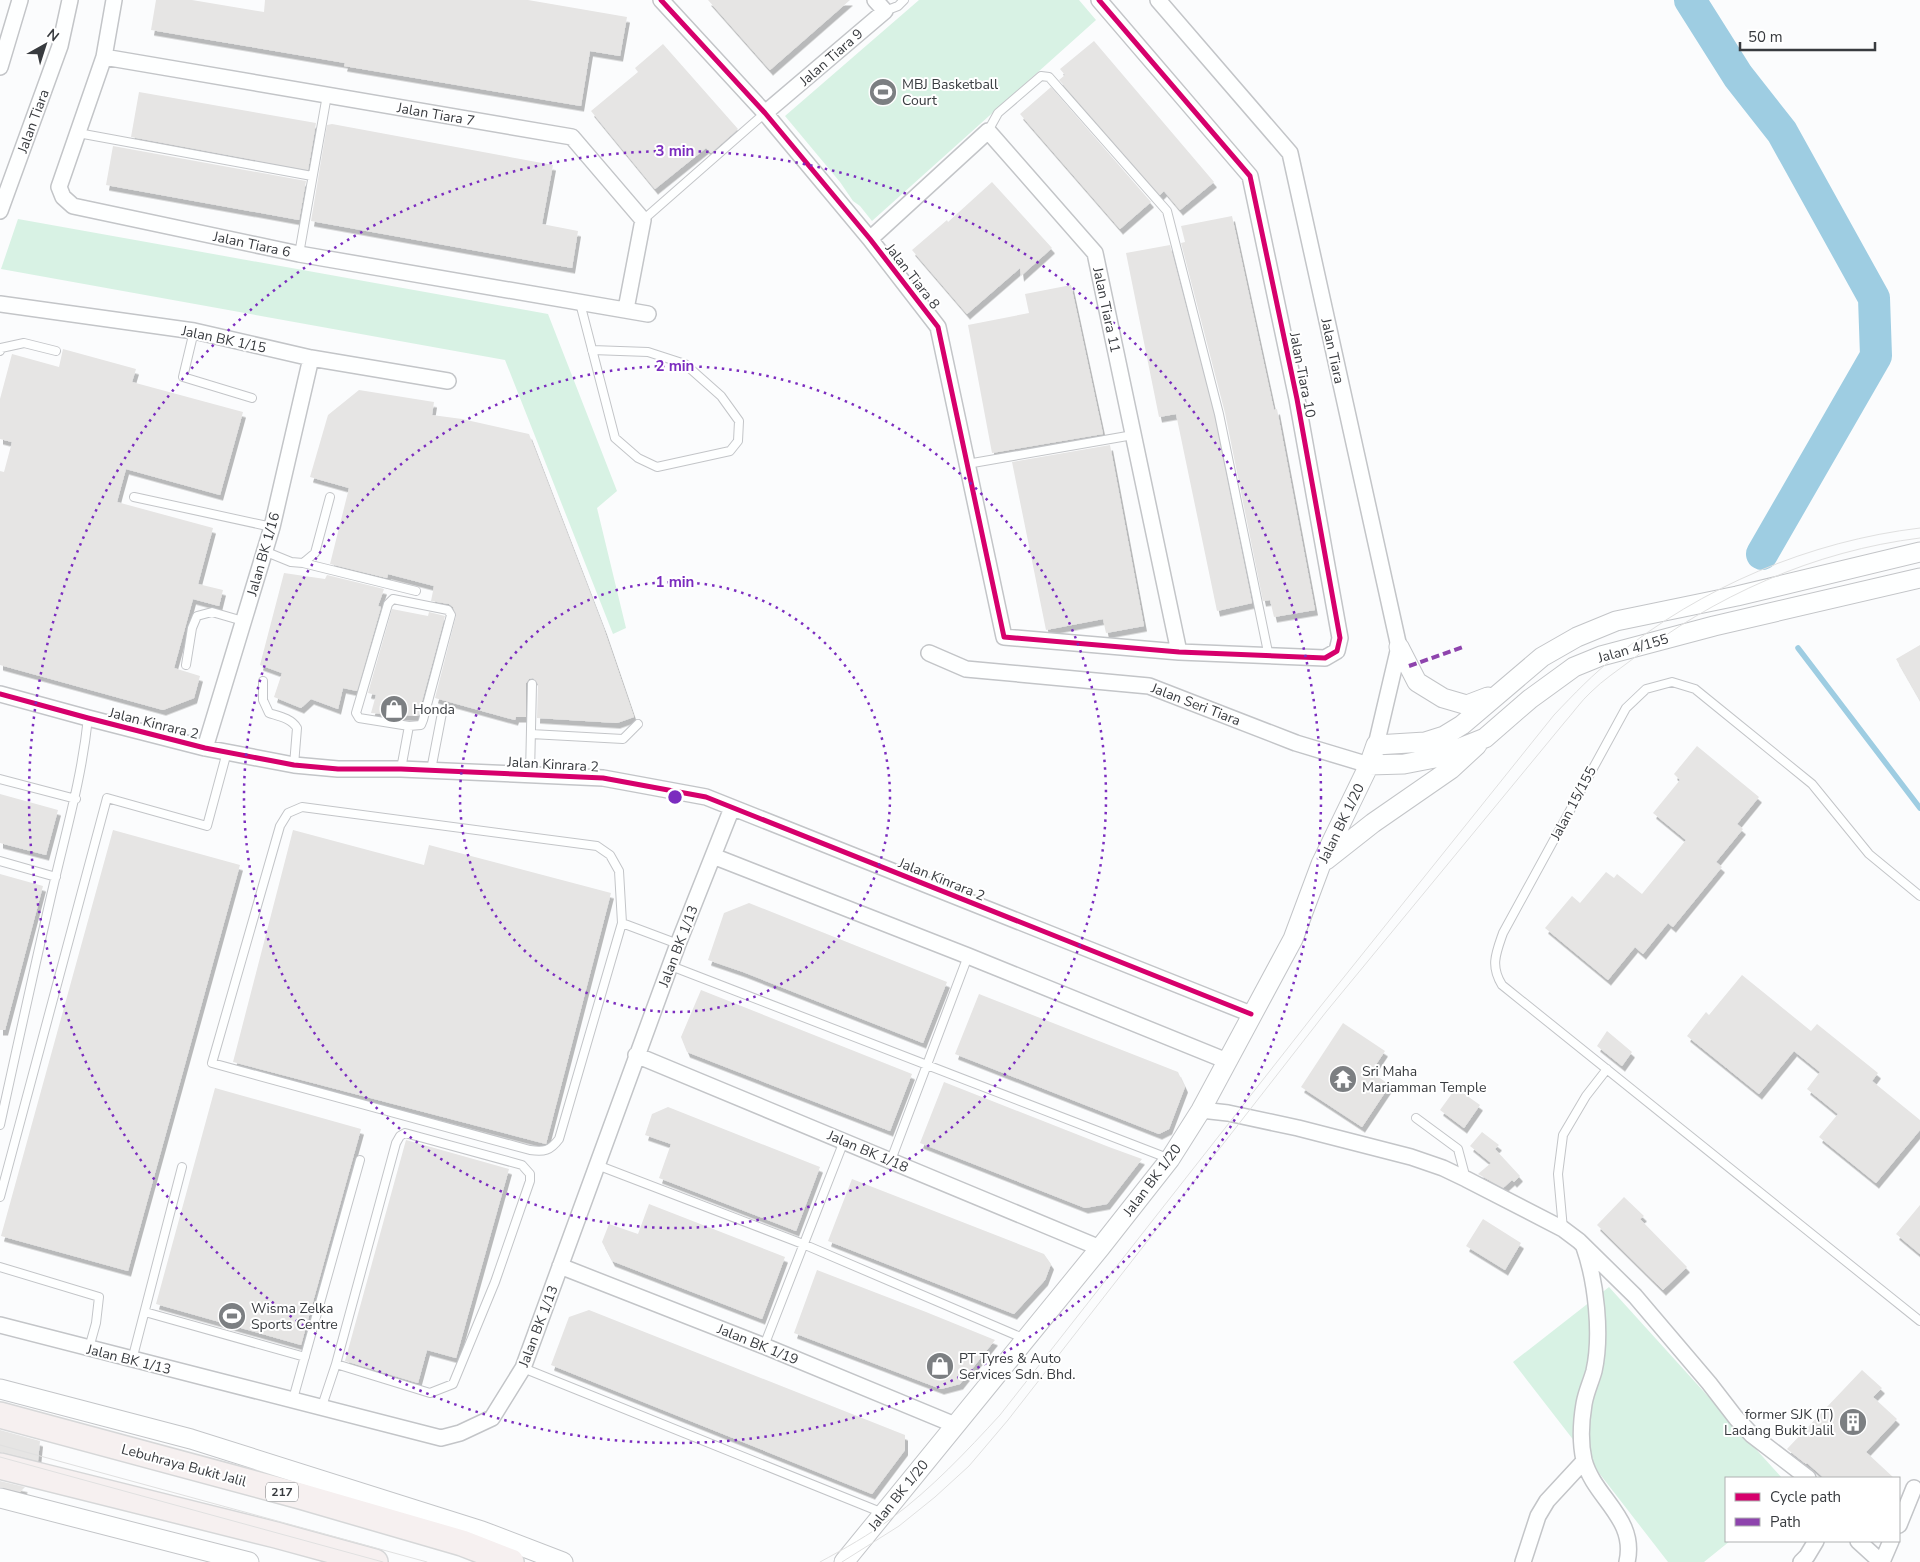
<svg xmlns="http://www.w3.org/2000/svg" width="1920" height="1562" viewBox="0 0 1920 1562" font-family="'Nunito Sans',sans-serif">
<defs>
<filter id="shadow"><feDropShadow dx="3" dy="5.5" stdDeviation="0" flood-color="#0004"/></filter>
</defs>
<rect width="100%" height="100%" fill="#fbfcfd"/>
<!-- green -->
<path fill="#d8f2e4" d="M919 0H1079L1096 20 872 221 860 206 853 201 840 182 785 116Z
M18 219 548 314 617 491 597 508 626 628 613 634 505 360 1 269Z
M1609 1287 1782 1478H1726V1541H1730L1704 1562H1668L1513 1362Z"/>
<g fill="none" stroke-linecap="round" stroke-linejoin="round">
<!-- stream -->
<path stroke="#9ecde2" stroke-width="5.5" d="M1798 648 1920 808"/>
<!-- river -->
<path stroke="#9ecde2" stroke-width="32" d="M1690 0 1738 76 1782 132 1874 298 1876 356 1762 554"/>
</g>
<!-- building -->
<path fill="#e6e5e4" filter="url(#shadow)" d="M156 0H192L264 12 265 0H528L627 17 620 56 590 51 581 106 344 66 345 63 151 30Z
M708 0H850L770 70Z
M1094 41 1214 182 1180 210 1164 191 1160 195 1059 80 1065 75 1060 69Z
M663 44 738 129 711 153 706 148 655 189 591 111 638 72 635 68Z
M1051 87 1151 202 1120 229 1020 114Z
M139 92 316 123 308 170 131 137Z
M332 124 553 165 542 224 578 231 572 268 311 221 327 125Z
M113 146 306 181 299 220 106 185Z
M992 182 1052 248 1021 276 1020 268 967 314 912 250 947 220 948 222Z
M1232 216 1274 410 1277 409 1315 610 1274 617 1270 600 1263 601 1225 413 1181 243 1185 242 1181 226Z
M1170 245 1214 415 1252 603 1217 611 1176 414 1159 417 1126 253Z
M1071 285 1103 434 992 453 968 325 1029 313 1025 294Z
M63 349 136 369 132 382 243 412 220 495 126 469 121 487 117 502 213 528 198 584 223 590 219 606 193 599 174 668 200 676 194 698 163 710 0 665V471L4 472 12 442 0 439V399L12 354 59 367Z
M359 390 434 402 432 415 462 419 529 434 604 629 634 717 617 723 537 718 538 684 533 678 529 679 526 683V717H516L515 720 435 698 456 616 453 607 449 604 431 601 434 586 388 574 387 578 330 564 349 488 310 477 328 415Z
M1110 445 1144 626 1106 633 1103 619 1046 630 1012 462Z
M284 573 325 579 327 575 384 589 378 606 381 607 357 691 343 688 338 709 311 699 301 708 274 697 282 673 260 665Z
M392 609 428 616 429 612 445 616 418 716 371 713 376 695 368 693Z
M1920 645V701L1896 659Z
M1697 746 1759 797 1737 824 1743 829 1716 862 1722 867 1673 927 1668 923 1643 954 1635 947 1608 980 1545 928 1572 896 1580 903 1606 872 1614 878 1617 874 1642 894 1686 840 1653 813 1680 780 1674 774Z
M0 794 58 810 46 855 0 843Z
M113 830 240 865 128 1271 1 1236Z
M293 830 424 865 429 845 611 893 546 1144 233 1062Z
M0 874 43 886 5 1030H0Z
M749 903 947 982 923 1043 743 972 708 960 724 913Z
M1742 975 1811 1031 1817 1024 1878 1073 1872 1081 1920 1120V1130L1876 1183 1819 1137 1838 1114 1807 1089 1820 1072 1794 1051 1759 1094 1687 1036 1706 1012 1709 1015Z
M701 990 912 1074 890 1131 687 1052 681 1037Z
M979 994 1178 1072 1185 1087 1169 1129 1159 1134 955 1054Z
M1343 1023 1385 1051 1371 1072 1390 1085 1362 1127 1301 1087Z
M1607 1031 1632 1052 1622 1066 1597 1046Z
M944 1082 1109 1147 1142 1159 1107 1204 1085 1208 920 1143Z
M215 1088 361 1129 301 1345 156 1304Z
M1456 1088 1480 1105 1464 1128 1440 1110Z
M668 1107 820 1167 796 1231 659 1178 671 1144 645 1135 652 1114Z
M1482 1132 1499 1145 1495 1149 1520 1176 1514 1182 1512 1180 1503 1188 1478 1174 1491 1163 1470 1146Z
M406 1140 509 1169 456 1358 427 1350 418 1383 345 1361Z
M852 1179 1044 1254 1051 1264 1045 1280 1014 1314 828 1241Z
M1624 1197 1644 1216 1640 1219 1687 1267 1663 1290 1597 1225Z
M649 1204 785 1257 762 1319 612 1261 602 1242 609 1224 638 1234Z
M1920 1205V1254L1896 1234Z
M1483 1219 1521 1243 1505 1270 1466 1246Z
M817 1270 926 1312 995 1340 960 1384 941 1389 794 1333Z
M589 1310 905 1435V1450L872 1494 551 1365 569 1317Z
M1862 1370 1882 1388 1873 1397 1897 1419 1866 1452 1894 1478H1824L1807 1463 1806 1464 1787 1449Z
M0 1430 40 1441 38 1461 0 1452Z
M0 1481 25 1487 20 1492 0 1487Z"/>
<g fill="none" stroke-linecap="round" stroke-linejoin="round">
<defs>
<path id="service" d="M885 11 898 6 904 0
M988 131 998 113 1041 76 1049 77 1167 211 1219 414 1269 657
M78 133 312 176
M643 220 765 113
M299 254 327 95
M580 303 615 438 638 458 657 467 730 451 738 441 739 421 721 396 685 364 648 352 592 350
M194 331 183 377 252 398
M0 351 1 348 24 343 56 351
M967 464 1133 435
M134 497 272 527
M264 551 291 562 303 563 315 553 330 497
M303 563 416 591
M186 665 192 628 197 616 212 612 243 621
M263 681V700L269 713C278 716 291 718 297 728L294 765
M531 734 623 739 638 724
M401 769 409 726 421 725 423 720 451 615 448 610 393 599 388 604 356 713 359 718 409 726
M431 770 442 713
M530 774 532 684
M0 779 76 799
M0 861 56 877
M1920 896 1869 854 1812 784 1695 689 1672 682 1646 689 1626 708 1503 933C1496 953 1490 966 1502 985L1920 1321
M622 923 559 1139C550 1151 544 1152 530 1150L212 1063 280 826 288 813 302 807 597 846 610 855 619 871 622 923 678 944
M671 966 1170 1159
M1416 1118 1458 1149 1466 1179
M0 1125C18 1043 36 960 55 879 68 824 82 775 88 718
M891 1160 968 956
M597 1165 803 1244 1025 1339
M0 1197 107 798 207 826 227 752
M1563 1229 1558 1174 1563 1135 1586 1096 1607 1069
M0 1267 99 1297 96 1323 89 1348
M145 1312 305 1357
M764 1346 844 1141
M132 1360 182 1167
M523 1368 883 1513
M293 1399 360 1160
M322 1406 336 1364 430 1393 453 1384 495 1282 530 1181V1174L522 1165 405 1133 400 1136 396 1143 336 1364"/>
<path id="minor" d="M114 0 104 57 59 187 63 197 73 206 299 254 648 314
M661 0 765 113 870 239 938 327 1004 637 1179 652 1325 658 1337 651 1340 638 1297 399 1250 176 1099 0
M1158 0 1290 153 1399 647 1376 745
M104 57 572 137 643 220 626 309
M0 67 20 0
M765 113 885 11 875 0
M0 211 60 46 70 0
M870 239 988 131 1095 253 1179 652
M0 304 194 331 311 358 448 381
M929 653 966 669 1149 686 1296 743 1369 765
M0 694 88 718 205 748 294 765 338 769H401L603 778 706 797 1251 1014
M205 748 272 527 311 358
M713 856 968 956 1227 1061
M636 1055 1100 1248
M1201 1110 1228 1113 1298 1128 1411 1157 1443 1168 1466 1179 1563 1229 1579 1241 1635 1296 1709 1383 1736 1418 1752 1435 1808 1478
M1584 1247C1596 1281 1602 1335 1594 1371 1591 1382 1586 1392 1584 1404 1581 1422 1580 1442 1584 1460 1594 1498 1637 1518 1627 1562
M560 1266 764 1346 955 1425
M0 1325C147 1364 294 1399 441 1438L460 1433 492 1418 523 1368 678 944 732 808
M1899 1525 1914 1488
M1858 1541 1881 1562
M1523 1562 1538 1516 1547 1501 1584 1461
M1801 1562 1807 1556 1816 1541
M1882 1562 1891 1541"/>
<path id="tertiary" d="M1399 647 1417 682 1443 698 1467 705 1488 697
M1369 765 1404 764 1435 758 1485 738 1530 699 1574 667 1601 656 1714 626 1920 578
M1326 860 1373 823 1451 769 1477 745
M0 1389 191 1439 482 1531 563 1562
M0 1498 249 1562
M844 1562 1100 1248 1170 1159 1201 1110 1293 939 1321 864 1369 765 1376 745 1425 742 1444 736 1462 725 1542 657 1577 637 1616 621 1737 596 1920 552"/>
<path id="trunk" d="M0 1415 300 1496 462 1543 511 1562
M0 1466 276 1535 375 1562"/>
</defs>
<!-- service casing -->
<use href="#service" stroke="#c3c5c8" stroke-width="10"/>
<!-- minor casing -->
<use href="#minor" stroke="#c3c5c8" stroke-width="18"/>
<!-- tertiary casing -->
<use href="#tertiary" stroke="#c3c5c8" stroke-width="21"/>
<!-- trunk casing -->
<use href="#trunk" stroke="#d6d7d8" stroke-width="28"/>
<!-- service -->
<use href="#service" stroke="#feffff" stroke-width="8"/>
<!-- minor -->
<use href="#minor" stroke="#feffff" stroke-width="15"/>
<!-- tertiary -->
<use href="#tertiary" stroke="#feffff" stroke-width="19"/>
<!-- trunk -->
<use href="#trunk" stroke="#f6f0f0" stroke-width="25"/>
<!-- tram -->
<path stroke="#e0e0e0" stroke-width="1" d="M0 1445 427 1562
M0 1457 383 1562
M820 1562C844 1549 869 1535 892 1518 932 1488 966 1452 1000 1415L1320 1007 1554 715C1574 694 1593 674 1615 657 1701 587 1810 541 1920 528
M842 1562 899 1526 935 1497 969 1466 1008 1420 1326 1012 1564 723C1573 713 1581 701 1591 692 1603 680 1617 671 1630 661 1714 596 1814 551 1920 538"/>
<!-- quiet -->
<path stroke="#8e44ad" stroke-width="4" stroke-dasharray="8 4" stroke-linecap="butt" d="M1409 666 1463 647"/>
<defs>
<path id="cycleway" d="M661 0 765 113 870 239 938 327 1004 637 1179 652 1325 658 1337 651 1340 638 1297 399 1250 176 1099 0
M0 694 88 718 205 748 294 765 338 769H401L603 778 706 797 1251 1014"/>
</defs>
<!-- cycleway casing -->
<use href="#cycleway" stroke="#fff" stroke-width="8"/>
<!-- cycleway -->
<use href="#cycleway" stroke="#d6006c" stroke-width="5"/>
</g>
<!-- distance rings -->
<g fill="none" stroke="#7b2cbf" stroke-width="2.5" stroke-dasharray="2.5 5">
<circle cx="675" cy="797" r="215"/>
<circle cx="675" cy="797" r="431"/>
<circle cx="675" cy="797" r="646"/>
</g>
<!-- icons -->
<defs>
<symbol id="stadium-disc" viewBox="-11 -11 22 22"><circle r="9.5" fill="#7c7f82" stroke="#fff"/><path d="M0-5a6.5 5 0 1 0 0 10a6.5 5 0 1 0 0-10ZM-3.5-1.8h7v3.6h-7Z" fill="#fff"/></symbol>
<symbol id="shop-disc" viewBox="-11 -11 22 22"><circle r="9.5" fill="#7c7f82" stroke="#fff"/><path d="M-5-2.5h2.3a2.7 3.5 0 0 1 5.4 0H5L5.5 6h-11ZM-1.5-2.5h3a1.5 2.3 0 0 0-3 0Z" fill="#fff"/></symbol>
<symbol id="temple-disc" viewBox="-11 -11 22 22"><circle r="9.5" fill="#7c7f82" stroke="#fff"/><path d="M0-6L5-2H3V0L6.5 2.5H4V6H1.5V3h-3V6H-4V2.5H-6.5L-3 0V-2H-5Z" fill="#fff"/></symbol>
<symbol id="building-disc" viewBox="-11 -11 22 22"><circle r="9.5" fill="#7c7f82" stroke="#fff"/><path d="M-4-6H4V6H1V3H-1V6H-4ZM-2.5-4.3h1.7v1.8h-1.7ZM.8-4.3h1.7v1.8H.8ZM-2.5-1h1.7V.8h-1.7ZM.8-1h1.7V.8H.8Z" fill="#fff"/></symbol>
</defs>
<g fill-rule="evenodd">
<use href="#stadium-disc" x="867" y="76" width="32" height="32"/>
<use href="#shop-disc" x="378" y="693" width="32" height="32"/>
<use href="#temple-disc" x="1327" y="1063" width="32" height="32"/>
<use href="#stadium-disc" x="216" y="1300" width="32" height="32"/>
<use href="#shop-disc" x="924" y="1350" width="32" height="32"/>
<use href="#building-disc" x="1837" y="1406" width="32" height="32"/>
</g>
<g text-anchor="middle" stroke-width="4" stroke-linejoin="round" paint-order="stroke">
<!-- shield labels -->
<rect fill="#fff" stroke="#747679" stroke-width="1" x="266" y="1482.5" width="32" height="19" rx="4"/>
<g font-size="12" font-weight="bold" fill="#383b3f">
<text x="282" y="1496">217</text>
</g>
<!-- street labels -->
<g font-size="14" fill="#383b3f" stroke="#fff">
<text transform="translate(831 57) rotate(-41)" y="5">Jalan Tiara 9</text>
<text transform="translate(436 114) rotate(10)" y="5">Jalan Tiara 7</text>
<text transform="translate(33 121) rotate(-70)" y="5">Jalan Tiara</text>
<text transform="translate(252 244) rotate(12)" y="5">Jalan Tiara 6</text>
<text transform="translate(913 276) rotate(52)" y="5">Jalan Tiara 8</text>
<text transform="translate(1107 310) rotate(78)" y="5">Jalan Tiara 11</text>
<text transform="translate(224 339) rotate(12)" y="5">Jalan BK 1/15</text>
<text transform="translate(1333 351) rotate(78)" y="5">Jalan Tiara</text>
<text transform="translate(1303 375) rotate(79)" y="5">Jalan Tiara 10</text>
<text transform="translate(263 554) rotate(-74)" y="5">Jalan BK 1/16</text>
<text transform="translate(1633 648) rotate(-16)" y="5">Jalan 4/155</text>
<text transform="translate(1196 704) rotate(21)" y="5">Jalan Seri Tiara</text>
<text transform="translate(154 723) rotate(14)" y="5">Jalan Kinrara 2</text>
<text transform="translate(553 764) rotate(3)" y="5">Jalan Kinrara 2</text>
<text transform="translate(1573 803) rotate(-62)" y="5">Jalan 15/155</text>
<text transform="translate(1341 823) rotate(-64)" y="5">Jalan BK 1/20</text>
<text transform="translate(942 879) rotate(22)" y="5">Jalan Kinrara 2</text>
<text transform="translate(678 946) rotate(-69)" y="5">Jalan BK 1/13</text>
<text transform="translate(868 1151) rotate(23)" y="5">Jalan BK 1/18</text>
<text transform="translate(1152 1180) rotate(-53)" y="5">Jalan BK 1/20</text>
<text transform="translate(538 1326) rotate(-69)" y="5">Jalan BK 1/13</text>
<text transform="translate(758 1344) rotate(22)" y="5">Jalan BK 1/19</text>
<text transform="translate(129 1359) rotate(14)" y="5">Jalan BK 1/13</text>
<text transform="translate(184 1465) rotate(15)" y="5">Lebuhraya Bukit Jalil</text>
<text transform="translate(898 1495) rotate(-51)" y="5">Jalan BK 1/20</text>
</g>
<!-- poi labels -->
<g font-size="14" fill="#383b3f" stroke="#fff" text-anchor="start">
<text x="902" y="89">MBJ Basketball<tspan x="902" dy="16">Court</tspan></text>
<text x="413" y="714">Honda</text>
<text x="1362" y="1076">Sri Maha<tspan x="1362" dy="16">Mariamman Temple</tspan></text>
<text x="251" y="1313">Wisma Zelka<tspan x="251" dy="16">Sports Centre</tspan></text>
<text x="959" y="1363">PT Tyres &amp; Auto<tspan x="959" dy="16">Services Sdn. Bhd.</tspan></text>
<text x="1834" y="1419" text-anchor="end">former SJK (T)<tspan x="1834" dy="16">Ladang Bukit Jalil</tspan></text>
</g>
</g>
<circle cx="675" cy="797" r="8" fill="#7b2cbf" stroke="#fff" stroke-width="2.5"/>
<g font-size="15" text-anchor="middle" font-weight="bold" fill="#7b2cbf" stroke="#fff" stroke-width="4" stroke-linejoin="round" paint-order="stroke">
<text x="675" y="156">3 min</text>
<text x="675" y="371">2 min</text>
<text x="675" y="587">1 min</text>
</g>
<!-- legend -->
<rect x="1725" y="1477" width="175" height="65" fill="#ffffff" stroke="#afb1b2"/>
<rect x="1735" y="1493" width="25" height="8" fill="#d6006c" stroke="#afb1b2"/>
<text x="1770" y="1502" font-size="15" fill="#383b3f">Cycle path</text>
<rect x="1735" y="1518" width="25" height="8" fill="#8e44ad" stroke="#afb1b2"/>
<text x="1770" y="1527" font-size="15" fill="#383b3f">Path</text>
<!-- north arrow -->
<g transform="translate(45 45) rotate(39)" stroke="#ffffff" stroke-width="4" paint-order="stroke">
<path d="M0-4L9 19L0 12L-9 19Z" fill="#383b3f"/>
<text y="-8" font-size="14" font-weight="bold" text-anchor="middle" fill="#383b3f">N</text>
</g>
<!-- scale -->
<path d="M1740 42v8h135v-8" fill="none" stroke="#383b3f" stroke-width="2.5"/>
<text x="1748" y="42" font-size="15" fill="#383b3f" stroke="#ffffff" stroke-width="4" paint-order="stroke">50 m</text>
</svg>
